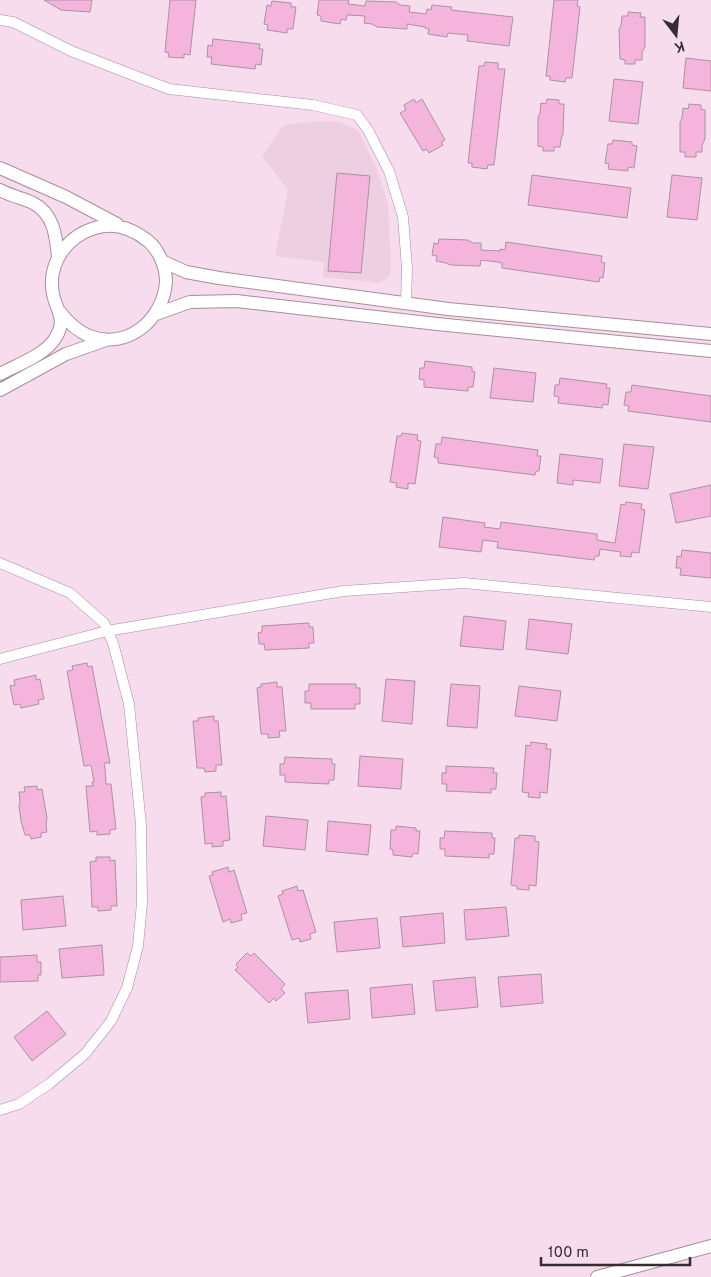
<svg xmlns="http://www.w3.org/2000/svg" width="711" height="1277" viewBox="0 0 711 1277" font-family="Overpass,sans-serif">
<rect width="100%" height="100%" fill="#f6dcec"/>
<!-- built -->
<path fill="#eecee1" d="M318 121 339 122 358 130 377 169 388 204 391 266 390 276 380 283 323 277 324 262 275 256 288 190 262 156 284 125Z"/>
<!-- building -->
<path fill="#f4b4dc" stroke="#aa92a1" d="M44 0H92L90 12 61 10Z
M170 0H196L190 55 184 54V58L168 57 169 53 165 52Z
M319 0H349L348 4 365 6 366 1 396 2 400 5 410 6 409 12 426 14 427 9 431 10 432 5 452 7 451 10 513 17 509 46 467 41 468 35 448 33 447 37 428 34 429 29 425 28V27L407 24V29L377 27 372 24 364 23 365 16 347 15 346 20 341 19 340 24 321 21V16L317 15Z
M554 0H578L577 6 580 7 572 78H566L565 82 550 80V76H546Z
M272 1 291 3V7H296L293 29H287V33L267 30 268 25 264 24 267 5 271 6Z
M628 12 641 13 640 17H645V47L642 52V60H635V64H625V60L620 59 619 29 621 26 622 16H628Z
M213 39 260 44 259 49H263L261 65 256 64 255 69 211 64 212 57H207L208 45 212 46Z
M686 58 711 61V91L683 88Z
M485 62 498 63V69H505L494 165H488L487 169 472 167V163H468L479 66H484Z
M614 79 643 82 638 124 609 121Z
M414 99 416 103 422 99 445 140 441 142 443 145 429 153 426 149 423 151 400 113 406 110 404 105Z
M547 99 559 100V104H564L563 134 561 139 560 147H554V151H543V147L538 146V117L540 113 541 103 546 104Z
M689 104 701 105V109L705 110V139L702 145V152H696V157H685V152H680V122L682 118 683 108 688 109Z
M613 140 632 142V145L637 146 634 168 628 167V171L608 169 609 164 605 163 608 144H612Z
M337 173 370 176 361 273 328 271Z
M532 175 631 188 627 218 528 205Z
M672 175 702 178 697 220 667 217Z
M439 239 468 240 473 243H481V250L500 251V249L505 250 506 242 602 256 601 262 605 263 603 278 600 277 599 282 502 268V263L498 262 481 260 480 266 450 265 446 263 436 261 437 256 432 255 434 243 438 244Z
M425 361 472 367V371L475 372 473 387H468V391L424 387V380L419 379 420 368H424Z
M494 368 536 373 533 402 490 398Z
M560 378 607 384 606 388H610L608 405 603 404 602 408 558 403 559 397 554 396 555 385H559Z
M632 385 711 396V422L628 411 629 406 624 405 626 392H631Z
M402 433 418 435 417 440 421 441 415 484 408 483V489L396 487 397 483 390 482 397 436H401Z
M442 437 538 450 537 456H541L539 471H536L535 475 438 463V458L434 457 436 444H441Z
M624 444 654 447 648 489 619 486Z
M560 454 603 459 600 483 573 480V485L557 483Z
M711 485V516L676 523 670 494Z
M626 502 642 504 641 509 645 510 639 553 632 552 631 557 620 556 621 552 600 549 599 556H595L594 560 497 548 498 542 483 540 481 552 439 547 443 517 485 523 484 527 500 529 501 522 597 534V540L615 543 621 504 625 505Z
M682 550 711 553V578L680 575 681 568H676L677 556 681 557Z
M464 616 506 621 503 650 460 646Z
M529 619 572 624 568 654 526 649Z
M309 623V627H313L314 643H309V648L265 650 264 644H259L258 633 262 632V626Z
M87 663 88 667 92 666 110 763H104L105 768 106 784H111L116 829 110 830V834L97 835V831L90 832 86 786H93L92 782H94L91 765 84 766 67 671 73 670 72 666Z
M36 675V680L40 679 44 699 38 700 39 704 21 708 20 704 14 705 10 686 15 685 14 680Z
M386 679 415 681 412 724 382 721Z
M277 682V687H282L286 731H279L280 737 268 738V734H261L257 688 261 687V684Z
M309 684H356V688H360V704H355V709H311V703H305V691H309Z
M451 684 480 686 477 728 447 726Z
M519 686 561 691 557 721 515 716Z
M214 716V721H218L222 765H216V771L205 772 204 768H197L193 721H198V718Z
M531 742 547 744 546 749H551L547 793 540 792V798L528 797 529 793 522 792 526 745 530 746Z
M360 756 403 759 401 789 358 786Z
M285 757 332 759V764H335L334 780H329V784L285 782V775H280V764H284Z
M446 766 494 768 493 773H497L496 789H491V793L446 791 447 784H442V773H446Z
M37 786V790L42 789 47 818 46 824 47 832 41 833V837L31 839 30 835H25L21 821 19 806 20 802 19 792H25L24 787Z
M221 792V797L226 796 230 840 223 841V846L212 847V843L205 844 201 797 205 796V793Z
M266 816 308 820 305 850 263 846Z
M328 821 371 825 368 855 326 851Z
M396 826 416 828V831H420L418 854 413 853 412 857 393 855V850L390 849 391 830H396Z
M445 831 492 833V838H495L494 854H489V858L445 856V849H440V838H444Z
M519 835 535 836V841L539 842 536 886 529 885V890L517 889V886L511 885 515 838H519Z
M96 857H110V861L115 860 117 906H111V910L98 911V907H92L90 862 96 861Z
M228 867 229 872 234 870 247 913 241 914 242 920 231 923 230 919 223 922 209 876 213 875 212 872Z
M297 886 298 891 303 890 316 932 310 934 311 939 300 942 299 938 292 940 278 896 283 894 282 891Z
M63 896 66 926 23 930 21 900Z
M506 907 509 936 466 940 464 910Z
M443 913 445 943 403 947 400 917Z
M377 918 380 948 337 952 334 922Z
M102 945 104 975 62 978 59 949Z
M247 953 251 956 254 953 285 984 281 989 285 993 276 1001 274 998 269 1003 235 970 238 967 236 964Z
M37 955V962H41V975H38V981L0 982V957Z
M541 974 543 1003 501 1007 498 977Z
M475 977 478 1007 436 1011 433 981Z
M412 984 415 1014 372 1018 370 988Z
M348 990 350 1019 308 1023 305 993Z
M47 1011 66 1034 32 1061 14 1037Z"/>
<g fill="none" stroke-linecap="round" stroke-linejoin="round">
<defs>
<path id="minor" d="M0 20 13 22 71 51 169 89 313 105 357 115 368 130 389 171 403 217 407 268 406 303
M0 563 70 593 104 623 113 643 129 704 141 825 142 903 138 946 127 988 111 1021 85 1054 49 1084 19 1104 0 1110
M0 659 107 631 344 591 464 583 711 607"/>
<path id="tertiary" d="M0 168 66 197 117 224
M0 190C11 196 22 198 33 203 54 214 56 236 58 257
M162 261 186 272 219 278 448 309 711 334
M156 314 190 302 236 301 437 324 711 351
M0 374C17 365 47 354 56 337 67 319 56 310 53 294 47 264 67 236 95 228 115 222 133 229 148 241 159 250 166 267 166 282 163 320 128 350 89 336 77 331 68 322 60 312
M0 390 66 354 106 340
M597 1277 711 1246"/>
</defs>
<!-- minor casing -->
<use href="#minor" stroke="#a68e9d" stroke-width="11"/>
<!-- tertiary casing -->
<use href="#tertiary" stroke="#a68e9d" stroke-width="14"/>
<!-- minor -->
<use href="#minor" stroke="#fff" stroke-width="10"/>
<!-- tertiary -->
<use href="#tertiary" stroke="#fff" stroke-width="12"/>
</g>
<!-- north arrow -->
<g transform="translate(676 35) rotate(164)" stroke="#f6dcec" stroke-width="4" paint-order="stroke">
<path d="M0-4L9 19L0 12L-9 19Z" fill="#362c32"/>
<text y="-8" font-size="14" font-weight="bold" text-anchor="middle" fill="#362c32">K</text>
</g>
<!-- scale -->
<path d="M541 1257v8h149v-8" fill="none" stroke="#362c32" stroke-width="2.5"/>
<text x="548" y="1257" font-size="15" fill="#362c32" stroke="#f6dcec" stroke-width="4" paint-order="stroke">100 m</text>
</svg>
